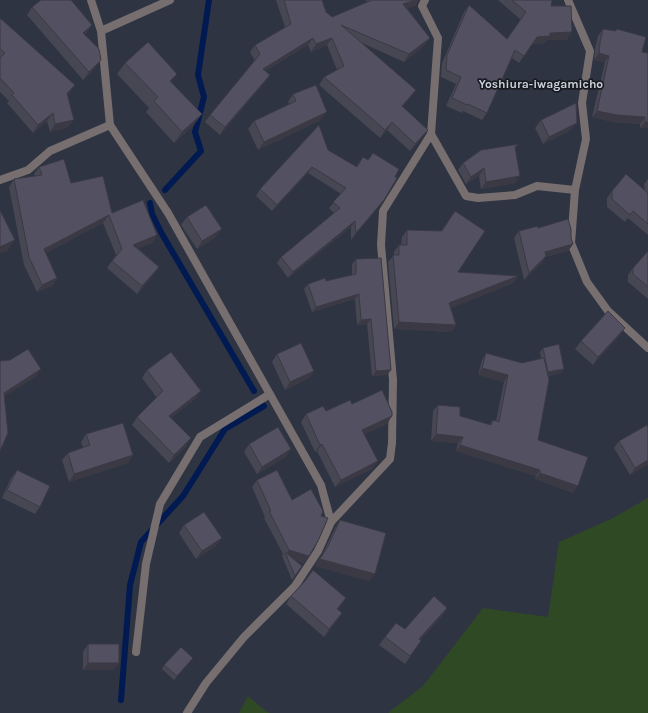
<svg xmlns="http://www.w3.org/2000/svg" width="648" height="713" viewBox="0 0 648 713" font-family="Karla,sans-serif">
<rect width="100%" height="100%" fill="#2e3442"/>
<!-- green -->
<path fill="#304925" d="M648 498V713H388L423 686 483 608 548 617 559 542 611 519Z
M248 696 267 712 271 713H239Z"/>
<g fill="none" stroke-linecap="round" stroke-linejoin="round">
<!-- stream -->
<path stroke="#021a52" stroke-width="6" d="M165 190 201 151 195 132 204 97 198 75 209 0
M150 203 152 214 162 234 254 391
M121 700 130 585 141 542 183 496 225 429 264 406"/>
<!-- minor -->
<path stroke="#776e6f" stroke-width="8" d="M91 0 101 31 110 125 168 213 321 485 331 522
M568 0 590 51 582 103 586 139 575 190 571 243 587 282 608 311 648 348
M101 31 170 0
M431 134 466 196 478 198 515 195 537 186 575 190
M0 180 28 170 50 151 110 125
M136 652 146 564 160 504 200 437 270 394
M187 713 206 683 244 637 295 586 318 551 331 522 390 459 392 443 393 380 381 245 383 211 431 134 438 38 422 6 425 0"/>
</g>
<!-- wall -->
<path fill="#474653" d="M276 0H322L326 12 332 17 368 2 365 0H419L415 6 407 8 430 38 425 45 404 62 362 43 411 97 402 107 422 138 410 151 387 130 380 138 319 85 324 77 337 70 327 45 311 52 308 45 265 71 270 75 265 82 220 135 205 122 210 115 255 61 250 52 255 45 285 27Z
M498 0H552L551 6 567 40H547L545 43 532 44 519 63 512 58 487 113 482 120 463 111 462 113 446 106 456 84 441 77 442 63 464 12 469 5 507 39 521 20Z
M32 7 92 25 87 32 84 35 101 60 95 68 83 80 27 15Z
M0 19 75 85 68 95V127L50 132 47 121 33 133 7 103 9 101 0 92Z
M603 29 615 31 617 29 642 52 648 128H640V124L613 122 592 117 605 62 594 60 595 49 598 36Z
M125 63 172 82 194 125 174 143 146 112 149 108 117 74Z
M293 94 321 120 258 150 248 129 254 121 289 104 288 102Z
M541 120 571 130 543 144 535 128Z
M515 149 520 176 515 183 481 189 479 176 466 184 458 170 463 163Z
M328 150 356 167 363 157 395 177 379 206 351 240V227L288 278 277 263 281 257 334 213 329 208 341 194 308 173 272 211 256 196 260 189Z
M39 167 71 183 112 213 157 235 152 243 138 248 159 267 154 274 137 294 107 268 116 255 103 223 46 253 57 278 52 286 37 292 24 265 9 187 14 179 35 176 34 174Z
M648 179V235L628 218 625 222 607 207V198L612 191 645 190 644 184Z
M455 211 458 272 518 276 513 283 451 308 456 325 451 332 394 329 388 262 394 255V252L399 245H401L402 237 407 230 441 231Z
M187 217 216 237 197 249 181 225Z
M538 228 571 238 573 244 568 251 545 257 542 263 524 280 514 238 519 231Z
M648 251V299L628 282V275L633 268Z
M356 259 387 375 372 376 367 324 357 325 355 299 312 312 304 289 308 284 326 281 352 275V264Z
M620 335 593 365 575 349 581 341Z
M543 348 564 369 561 373 548 376 538 440 573 493 535 479 536 476 456 451 458 443 431 441 433 411 438 405 460 416 489 425 493 420 496 421 504 382 478 375 482 360 486 353 522 363 541 358 540 352Z
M277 354 314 371 309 378 285 390 272 362Z
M147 370 196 398 171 418 191 438 186 446 169 463 132 425 137 417 157 398 142 378Z
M352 404 387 424 365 434 372 469 335 487 317 451 315 452 301 422 306 414 326 411Z
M648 427V464L630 475 614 448 619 441Z
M86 434 133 455 128 463 69 482 62 460 68 453 83 448 81 442Z
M249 444 286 457 257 474 244 452Z
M17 470 40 507 35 514 2 498 11 478Z
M257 480 304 563 294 560 302 566 292 580 282 556 283 554 264 518 265 517 252 487Z
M340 520 370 581 315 566 323 553 335 528Z
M184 525 216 546 196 559 179 533Z
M291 596 346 598 338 609 342 613 337 621 324 637 286 604Z
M447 608 442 616 420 640 421 641 405 664 379 645 385 637 405 629Z
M88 644 119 663 114 670H83V652Z
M190 662 174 680 162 669 164 665Z"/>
<!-- shaded-wall -->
<path fill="#3a3944" d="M416 0H419L415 6 398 11 403 4Z
M92 25 87 32 77 41 83 33Z
M572 32 567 40H547L545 43 532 44 537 37 550 33Z
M313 38 308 45 258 76 263 69Z
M332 38 327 45 311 52 316 44Z
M430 38 425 45 404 62 409 54Z
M599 53 609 56 605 62 594 60Z
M101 60 95 68 83 80 89 72Z
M177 74 169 85 170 81Z
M270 75 265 82 220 135 225 127Z
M75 85 70 93 62 101 67 93Z
M416 90 411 97 397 113 402 106Z
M597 111 645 117 640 124 613 122 592 117Z
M327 112 321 120 258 150 264 142Z
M53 113 47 121 33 133 38 125Z
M202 114 194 125 174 143 182 132Z
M74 120 68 127 50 132 55 124Z
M392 122 387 130 380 138 385 130Z
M645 122H648V128H640Z
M577 123 571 130 543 144 549 137Z
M427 131 422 138 410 151 415 144Z
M312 167 308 173 272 211 277 205Z
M484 168 479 176 466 184 471 177Z
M520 176 515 183 481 189 486 182Z
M384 200 379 206 351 240 356 233Z
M109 215 103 223 39 257 44 249Z
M355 221 351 227 288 278 293 272Z
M222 229 216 237 197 249 202 241Z
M157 235 152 243 128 252 133 245Z
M15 240 7 251 0 254V247Z
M573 244 568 251 545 257 542 263 524 280 545 252Z
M159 267 154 274 137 294 142 286Z
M518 276 513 283 444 311 449 303Z
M57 278 52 286 37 292 42 285Z
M359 294 355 299 312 312 316 307Z
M371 319 367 324 357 325 361 320Z
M399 322 456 325 451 332 394 329Z
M625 328 620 335 593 365 598 357Z
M482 368 508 375 504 382 478 375Z
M41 369 36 377 0 399 4 393Z
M564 369 561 373 545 376 548 372Z
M391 370 387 375 372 376 376 371Z
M314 371 309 378 285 390 290 382Z
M201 391 196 398 164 424 169 416Z
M392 416 387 424 357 438 362 430Z
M436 434 463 437 458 443 431 441Z
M191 438 186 446 169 463 174 455Z
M322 444 317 451 315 452 320 445Z
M460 445 540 470 536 476 456 451Z
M291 449 286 457 257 474 262 467Z
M133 455 128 463 69 482 74 474Z
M648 460V464L630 475 635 468Z
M378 461 372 469 335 487 341 480Z
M540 473 578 486 573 493 535 479Z
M222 538 216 546 196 559 202 551Z
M289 550 309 556 304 563 287 558 286 555Z
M320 559 375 574 370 581 315 566Z
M346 598 341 606 332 616 337 609Z
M447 608 442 616 413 647 419 639Z
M342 613 337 621 324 637 329 629Z
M193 658 190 662 174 680 177 676Z
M88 663H119L114 670H83Z"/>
<!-- building -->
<path fill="#535161" stroke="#3a3944" d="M41 0H71L92 25 83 33 99 49 101 60 89 72 32 7Z
M284 0H322L326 12 332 17 372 0H416L403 4 430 38 409 54 341 25 416 90 402 106 428 130 415 144 392 122 385 130 324 77 344 66 332 38 316 44 313 38 263 69 270 75 225 127 210 115 260 54 255 45 291 24Z
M512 0H552L551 6H571L572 32 550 33V36L537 37 524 56 515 50 487 113 468 104 467 105 452 98 461 77 446 70 447 55 469 5 507 39 526 12Z
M0 18 75 85 67 93 74 120 55 124 53 113 38 125 12 95 14 93 0 78V58L5 53 0 49Z
M603 29 616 31 617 29 646 37 642 52 648 53V122H645V117L617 115 597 111 609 56 599 53 600 42Z
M148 42 177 74 170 81 202 114 182 132 154 101 158 97 125 63Z
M316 85 327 112 264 142 254 121 296 101 293 94Z
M576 103 577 123 549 137 541 120Z
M319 125 328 150 357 167 363 157 368 160 373 153 399 169 395 177 397 178 384 200 356 233 355 221 293 272 281 257 340 208 333 202 346 188 312 167 277 205 260 189Z
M519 144 515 147 520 176 486 182 484 168 471 177 463 163 481 150Z
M64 159 71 183 103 176 112 213 143 200 157 235 133 245 159 267 142 286 112 261 122 249 109 215 44 249 57 278 42 285 29 257 14 179 42 175 39 167Z
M626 174 648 193V224L633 211 630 215 612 199V191Z
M206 205 222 229 202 241 187 217Z
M0 210 15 240 0 247Z
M455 211 485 231 458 272 518 276 449 303 456 325 399 322 393 255H399V245H407V230L442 231Z
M568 219 571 229V238L573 244 545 252 546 256 529 273 519 231 538 226V228Z
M648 251V287L633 274V268Z
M381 258 391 370 376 371 371 319 361 320 359 294 316 307 308 284 325 278 326 281 356 274V259Z
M608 311 625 328 598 357 581 341Z
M301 343 314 371 290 382 277 354Z
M559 344 564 369 548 372 543 348Z
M28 349 41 369 4 393 8 433 0 451V361L10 360Z
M171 352 201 391 169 416 191 438 174 455 137 417 163 391 147 370Z
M486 353 522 363 544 358 549 380 538 440 588 457 578 486 540 473V470L460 445 463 437 436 434 438 405 460 407V416L491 425 493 420 499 422 508 375 482 368Z
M382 390 392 412V416L362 430 378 461 341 480 322 444 320 445 306 414 323 406 326 411 350 400 352 404Z
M123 423 133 455 74 474 68 453 90 445 86 434Z
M647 425 648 427V460L635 468 619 441Z
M278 427 291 449 262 467 249 444Z
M17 470 50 486 40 507 7 490Z
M277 470 292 500 311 489 323 511 321 516 328 518 318 541 309 556 289 550 269 511H271L257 480Z
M204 512 222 538 202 551 184 525Z
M340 520 386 533 375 574 320 559 328 546Z
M285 552 302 566 295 576Z
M313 570 346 598 337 609 342 613 329 629 291 596 305 581Z
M434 596 447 608 419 639 421 641 410 656 385 637 396 623 405 629Z
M88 644H119V663H88Z
M181 647 193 658 177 676 164 665Z"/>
<g text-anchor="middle" stroke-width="3.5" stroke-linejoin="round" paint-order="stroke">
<!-- neighbourhood labels -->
<g font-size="12" font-weight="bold" fill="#cdd1db" stroke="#191b22">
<text x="541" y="88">Yoshiura-iwagamicho</text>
</g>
</g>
</svg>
